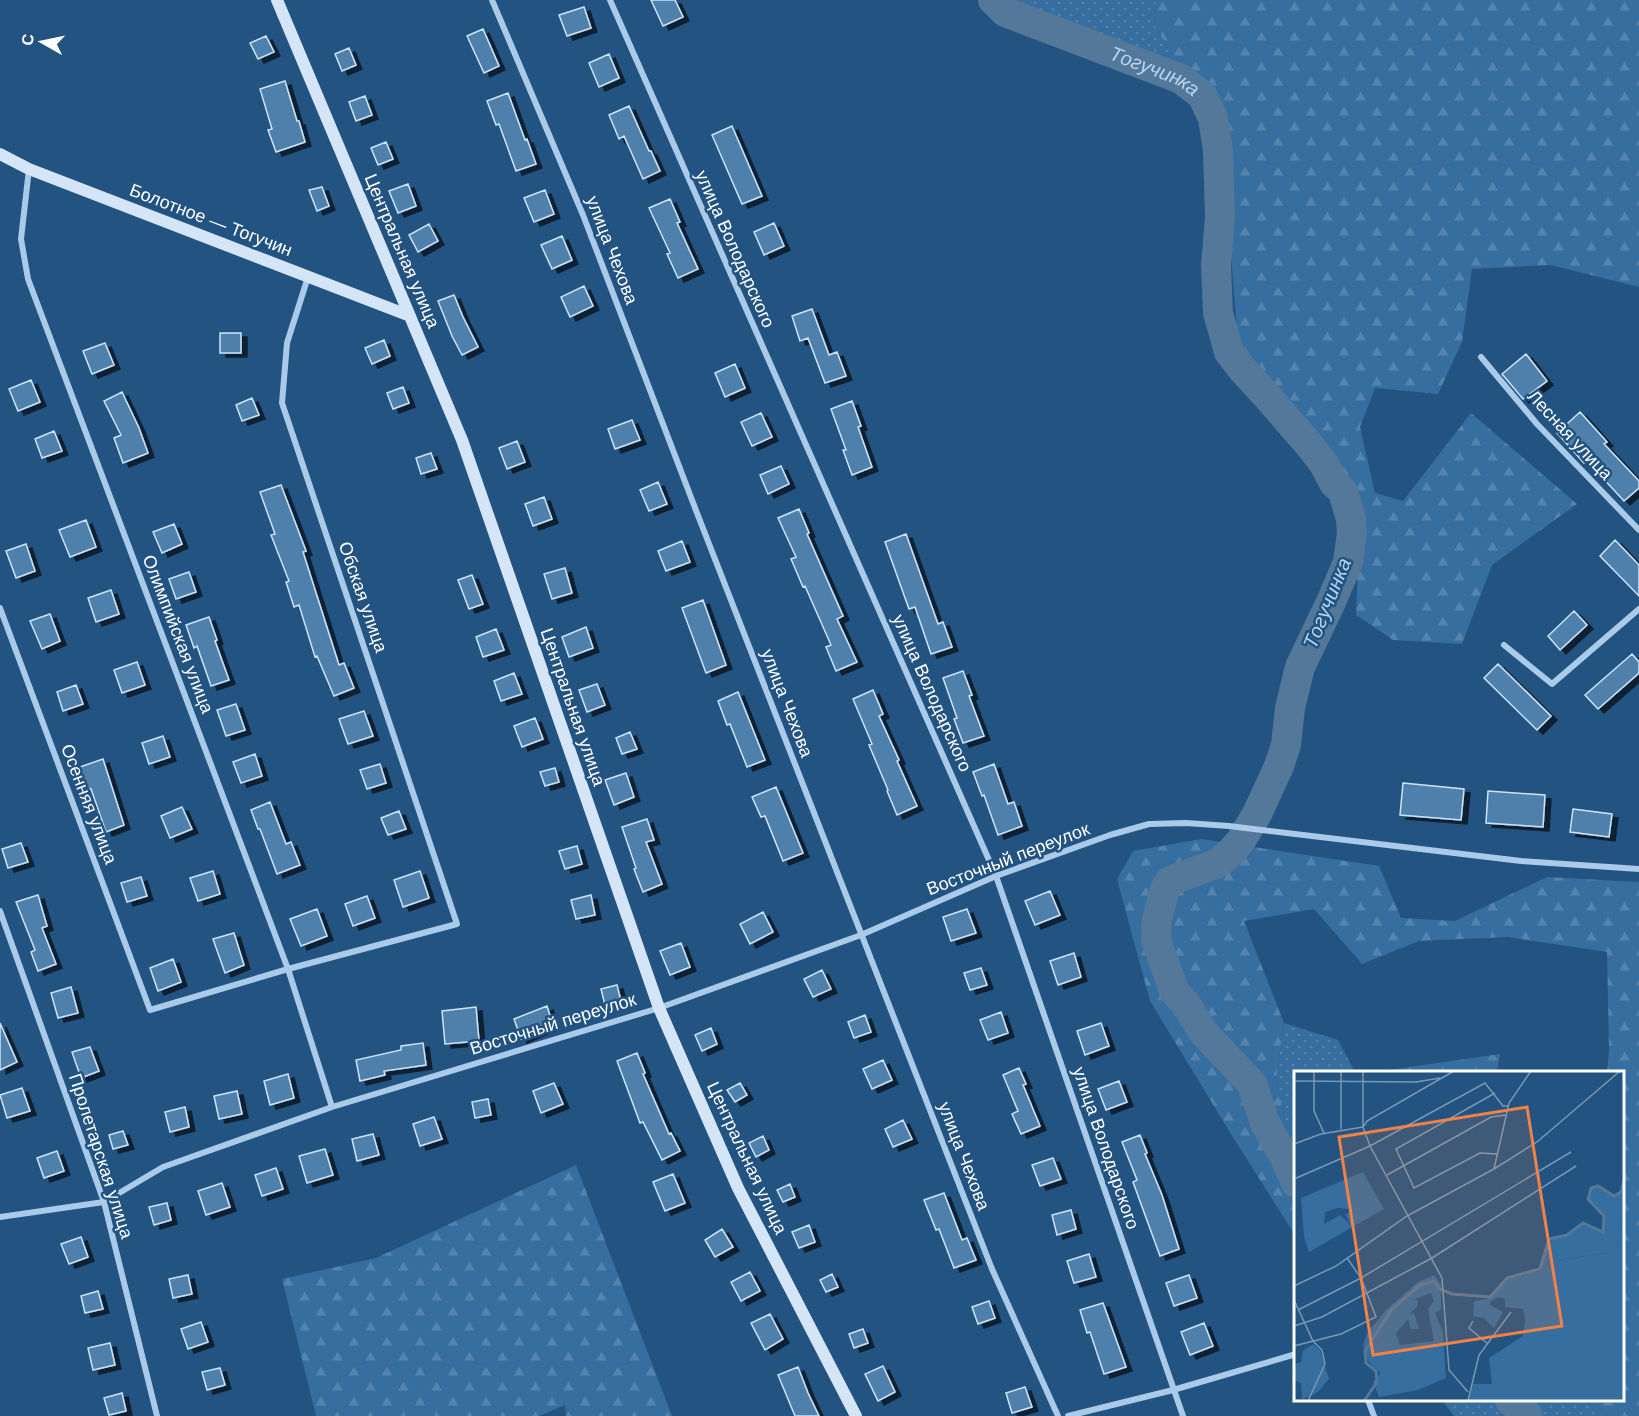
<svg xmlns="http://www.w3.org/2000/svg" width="1639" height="1416" viewBox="0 0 1639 1416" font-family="Helvetica,sans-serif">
<defs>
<pattern id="grass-dots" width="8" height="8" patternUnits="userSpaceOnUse" patternTransform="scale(1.5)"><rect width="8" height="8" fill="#366e9f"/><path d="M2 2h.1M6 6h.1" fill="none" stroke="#5484ad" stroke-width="1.8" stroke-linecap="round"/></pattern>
<pattern id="forest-firs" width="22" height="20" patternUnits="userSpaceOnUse" patternTransform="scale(1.5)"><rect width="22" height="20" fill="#366e9f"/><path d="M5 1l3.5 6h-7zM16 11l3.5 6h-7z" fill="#5484ad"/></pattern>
<filter id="shadow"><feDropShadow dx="6" dy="4" stdDeviation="0" flood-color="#0009"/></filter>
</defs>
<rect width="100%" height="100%" fill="#225381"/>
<!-- grass -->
<path fill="url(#grass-dots)" d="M993 0H1156L1154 23 1174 61 1218 94 1202 95 1181 79 1005 12Z
M1284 1023 1338 1040 1355 1072H1296L1295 1165 1276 1079Z
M1442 1400H1585L1609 1416H1454Z"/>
<!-- forest -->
<path fill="url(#forest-firs)" d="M1156 0H1639V287L1550 265 1472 269 1462 342 1438 394 1375 388 1360 427 1375 493 1403 501 1471 413 1577 504 1492 565 1462 644 1393 640 1356 615 1360 509 1287 405 1238 342 1218 94 1174 61 1154 23Z
M1201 839 1379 866 1401 918 1455 921 1547 877 1639 882V1416H1609L1585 1400H1622V1072H1607L1609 1050 1607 952 1508 937 1419 941 1362 964 1314 909 1244 921 1284 1023 1276 1079 1295 1165V1235L1234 1139 1150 1001 1117 879 1133 851Z
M1500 1054 1497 1072H1375Z
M576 1165 672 1416H566L565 1405 539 1416H316L282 1279 376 1258Z"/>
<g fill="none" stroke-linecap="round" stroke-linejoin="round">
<!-- river -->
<g stroke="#547899" stroke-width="30">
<path id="s1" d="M993 0 1005 12 1181 79 1202 95 1213 118 1218 151 1220 217 1216 265 1218 313 1229 352 1242 369 1267 396 1311 447 1324 464 1334 483 1343 492 1351 519 1352 533 1348 562 1331 602 1300 667 1290 708 1286 745 1279 766 1257 814 1240 842 1229 854 1218 863 1170 881 1165 889 1157 919 1156 940 1174 991 1187 1006 1203 1032 1252 1084 1265 1123 1285 1158 1296 1183"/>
<path d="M1510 1400 1528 1416"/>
</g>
</g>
<!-- building -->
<path fill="#4f80ac" stroke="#cce3f6" stroke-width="1.5" filter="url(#shadow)" d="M651 0H675L683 17 663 26Z
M584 7 591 28 567 36 559 15Z
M483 29 499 66 484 73 467 36Z
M266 36 274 52 258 59 250 43Z
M349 48 356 65 342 71 335 54Z
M609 54 619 78 599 87 589 63Z
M285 81 297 121H299L305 142 276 152 268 130 272 129 260 89Z
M508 93 525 140 527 139 536 164 516 171 499 124 496 125 487 101Z
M365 96 372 115 356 121 349 102Z
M629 106 649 151H651L660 171 643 179 624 136 619 139 609 115Z
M732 126 762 196 742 204 712 135Z
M386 142 393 159 378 165 371 148Z
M408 184 416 206 398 213 389 191Z
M322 187 329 206 317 211 309 190Z
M545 190 554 214 534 222 524 198Z
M670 199 680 222 677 223 698 269 678 278 667 254 670 253 649 208Z
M774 223 784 246 764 255 754 232Z
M429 224 438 241 418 252 409 235Z
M562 236 572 260 552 269 541 245Z
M584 286 593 306 570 317 561 297Z
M454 295 463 317 478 347 462 355 452 336 438 301Z
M812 309 829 355 837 352 846 376 825 383 808 338 800 341 792 316Z
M220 333H241V353H220Z
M384 340 390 356 372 364 365 348Z
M105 343 114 365 92 374 83 351Z
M1526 354 1547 381 1523 399 1502 374Z
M735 364 745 388 725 397 715 373Z
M31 380 40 402 18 411 9 389Z
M403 387 409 403 393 409 387 393Z
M122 392 139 428 148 453 123 463 114 438 121 435 104 401Z
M252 398 259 415 242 421 236 405Z
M852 401 861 426 858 427 872 467 852 475 843 450H846L831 409Z
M1580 412 1607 442 1604 444 1639 481V488L1624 501 1587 461 1584 463 1557 433Z
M761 413 772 437 752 446 741 422Z
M632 420 640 440 615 449 608 429Z
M54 431 62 451 42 458 35 439Z
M517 441 525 462 507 469 499 448Z
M431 453 437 469 421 474 416 458Z
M781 466 789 484 768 494 760 475Z
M658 482 667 504 649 511 640 490Z
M281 485 306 551 303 552 339 665 344 663 354 688 334 696 317 656 315 657 299 605 294 607 286 582 289 581 271 535 275 534 260 492Z
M544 497 552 519 533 526 525 504Z
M799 509 809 533 807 534 843 616 837 619 857 662 836 671 826 647 831 645 805 586 803 587 791 559 796 557 778 518Z
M86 520 96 547 70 557 59 530Z
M174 524 182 544 162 553 153 532Z
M906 534 938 624 943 622 952 647 931 654 915 607 909 609 885 542Z
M1615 540 1639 565V596L1600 556Z
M682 541 690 562 666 571 658 551Z
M26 544 35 571 16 578 6 551Z
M565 568 572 593 552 599 544 574Z
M189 572 196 592 176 599 169 579Z
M472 575 483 604 469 609 458 580Z
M111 590 119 614 96 622 88 598Z
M703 600 726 665 706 673 682 608Z
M1574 611 1587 625 1560 650 1548 636Z
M50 614 60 641 42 649 30 621Z
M209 617 217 640 215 641 229 680 211 686 197 646 194 648 186 625Z
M586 627 593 648 569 657 562 637Z
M496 629 504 650 483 657 476 637Z
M1632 654 1639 662V673L1598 709 1585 695Z
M137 662 145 685 122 693 114 670Z
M1498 664 1551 716 1537 730 1484 678Z
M963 671 972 695 969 696 984 736 963 743 954 719 957 718 943 678Z
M514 673 522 694 501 701 494 681Z
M597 684 605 705 587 712 579 690Z
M76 685 83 704 63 711 57 692Z
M873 690 883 714 879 716 899 760 897 761 917 806 897 815 887 791 888 790 869 745 872 744 853 699Z
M738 692 765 760 747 767 730 724 727 725 718 701Z
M236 704 245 730 226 736 217 710Z
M364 711 373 736 348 744 339 719Z
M535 718 543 739 522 747 514 726Z
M630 732 637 749 622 754 616 738Z
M163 736 170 757 149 764 142 743Z
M255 754 262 776 241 783 233 762Z
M103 759 124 825 106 832 91 789 88 790 80 767Z
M380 764 386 783 367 789 360 770Z
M994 764 1008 804 1014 802 1022 826 998 835 984 795 982 796 973 772Z
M555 768 559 782 545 786 540 772Z
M626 773 634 797 614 805 605 780Z
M1403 783 1464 789 1461 820 1400 815Z
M776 787 803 853 783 861 765 816 761 817 752 797Z
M1488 791 1545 795 1543 827 1486 823Z
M270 802 286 844 291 842 300 865 277 874 260 829H258L251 810Z
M182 807 192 829 170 838 161 816Z
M1573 809 1612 814 1609 837 1570 832Z
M399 811 406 829 388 835 381 818Z
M647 819 654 840 646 842 662 884 643 892 634 869 636 868 622 827Z
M21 843 28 862 8 868 2 849Z
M577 846 582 864 565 869 559 851Z
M213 871 220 894 198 901 190 878Z
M420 871 429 898 403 907 394 880Z
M141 877 147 896 127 902 121 883Z
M1050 891 1060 915 1035 925 1025 901Z
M38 895 47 926 42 928 56 964 38 971 31 952 35 950 16 902Z
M591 895 595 915 576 919 571 900Z
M367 896 375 918 353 926 345 904Z
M317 909 327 936 301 946 290 919Z
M967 909 976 933 951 941 943 917Z
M763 912 773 932 750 944 740 924Z
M234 933 244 965 225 973 213 939Z
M681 943 690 967 670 975 660 951Z
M1074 953 1081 977 1058 985 1050 961Z
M173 959 181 982 158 991 150 968Z
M981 968 987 985 970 990 964 973Z
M822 970 831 989 813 997 804 979Z
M617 985 621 1001 605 1005 601 989Z
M71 987 78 1013 58 1018 51 993Z
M547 1006 553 1025 521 1039 514 1019Z
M476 1007 479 1041 445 1044 442 1011Z
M1001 1012 1008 1033 988 1040 980 1020Z
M865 1015 871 1032 854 1038 848 1022Z
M0 1023 17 1062 0 1070Z
M1101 1023 1109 1046 1085 1055 1077 1031Z
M711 1028 717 1044 702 1051 695 1035Z
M423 1043 426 1065 384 1071 385 1075 360 1081 356 1060 401 1050V1046Z
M90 1047 99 1071 81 1078 72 1052Z
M637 1053 645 1073 643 1074 669 1134 671 1133 680 1151 662 1160 643 1122 640 1123 617 1061Z
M883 1060 892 1080 872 1089 863 1069Z
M1019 1068 1026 1084 1023 1085 1040 1126 1021 1134 1012 1114 1018 1111 1003 1075Z
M288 1074 294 1098 270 1105 264 1081Z
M1119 1081 1127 1102 1106 1110 1098 1089Z
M554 1083 563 1104 541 1113 533 1091Z
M740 1083 747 1095 735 1102 727 1090Z
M22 1088 30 1111 7 1118 0 1095Z
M237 1091 242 1114 219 1119 214 1096Z
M488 1099 491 1115 475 1118 472 1102Z
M185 1107 189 1127 170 1132 165 1112Z
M434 1117 442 1139 420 1146 413 1124Z
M903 1120 912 1139 893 1147 885 1129Z
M123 1131 128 1145 113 1149 109 1135Z
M373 1134 379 1155 357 1161 352 1139Z
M1140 1135 1147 1153 1145 1154 1162 1195 1179 1249 1160 1256 1133 1182 1137 1180 1122 1142Z
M763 1136 769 1150 756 1157 749 1143Z
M325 1149 333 1175 307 1183 299 1156Z
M57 1151 64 1171 44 1178 37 1158Z
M1053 1158 1061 1179 1040 1186 1032 1165Z
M276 1168 283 1189 262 1196 255 1175Z
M673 1174 685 1203 665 1211 653 1182Z
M222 1183 230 1207 206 1215 198 1191Z
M790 1184 795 1197 783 1202 777 1190Z
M944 1193 962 1240 967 1238 976 1260 954 1268 939 1229 936 1230 924 1200Z
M167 1203 171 1220 154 1225 149 1207Z
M1071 1210 1076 1229 1057 1235 1052 1215Z
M809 1225 815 1242 799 1248 792 1232Z
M722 1229 733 1247 715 1257 705 1240Z
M81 1237 88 1257 69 1264 61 1244Z
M1089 1254 1096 1277 1074 1283 1067 1261Z
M750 1272 760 1291 741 1301 731 1282Z
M832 1274 838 1287 826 1292 820 1280Z
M188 1275 192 1294 173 1298 169 1279Z
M1189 1275 1197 1298 1174 1306 1166 1283Z
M98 1291 103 1309 85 1313 81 1296Z
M989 1301 995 1318 978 1324 972 1307Z
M1103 1303 1126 1367 1104 1374 1090 1332 1087 1333 1080 1310Z
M770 1314 783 1339 765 1350 751 1323Z
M201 1322 208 1342 188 1349 181 1329Z
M1204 1323 1213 1346 1190 1355 1181 1332Z
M863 1329 868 1343 854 1348 849 1334Z
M110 1343 115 1365 93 1370 88 1348Z
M883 1366 895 1392 878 1401 865 1374Z
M798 1367 808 1393 819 1416H795L778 1375Z
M220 1368 225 1385 207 1390 202 1372Z
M1025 1387 1032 1407 1012 1413 1006 1393Z
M122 1393 126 1411 109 1415 104 1398Z"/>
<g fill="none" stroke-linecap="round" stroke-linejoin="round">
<!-- street -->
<path stroke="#a9cae8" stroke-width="6" d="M492 0 583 215 697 513 992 1269 1058 1416
M610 0 996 876 1183 1416
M29 169 21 239 28 279 288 969 332 1107
M1481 357 1537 424 1639 530
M0 608 150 1010 288 969 457 924 282 403 287 343 308 277
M1504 645 1552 684 1639 609
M0 911 104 1202 157 1416
M0 1217 104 1202 163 1167 332 1107 659 1008 861 935 996 876 1110 835 1149 824 1186 823 1229 826 1521 861 1639 869
M1368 1400 1374 1416
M1068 1416 1173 1390 1296 1354"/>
<!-- secondary -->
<path stroke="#d3e5f6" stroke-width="12" d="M277 0 462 440 659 1008 738 1188 856 1416
M0 154 29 169 410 316"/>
</g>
<g text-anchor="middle" stroke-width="5" stroke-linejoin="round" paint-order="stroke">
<!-- street labels -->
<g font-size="18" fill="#fff" stroke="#225381">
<text transform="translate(211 220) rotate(21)" y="6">Болотное — Тогучин</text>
<text transform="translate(735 249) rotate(66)" y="6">улица Володарского</text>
<text transform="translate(612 250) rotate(69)" y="6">улица Чехова</text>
<text transform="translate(402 251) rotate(67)" y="6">Центральная улица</text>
<text transform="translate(1570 435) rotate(47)" y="6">Лесная улица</text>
<text transform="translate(363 597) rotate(71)" y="6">Обская улица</text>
<text transform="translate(178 634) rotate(69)" y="6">Олимпийская улица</text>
<text transform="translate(932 693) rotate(66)" y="6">улица Володарского</text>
<text transform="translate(787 703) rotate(69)" y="6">улица Чехова</text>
<text transform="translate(573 707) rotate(71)" y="6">Центральная улица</text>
<text transform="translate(89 804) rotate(69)" y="6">Осенняя улица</text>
<text transform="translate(1008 859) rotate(-21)" y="6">Восточный переулок</text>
<text transform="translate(553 1024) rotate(-17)" y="6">Восточный переулок</text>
<text transform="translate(1106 1148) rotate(71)" y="6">улица Володарского</text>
<text transform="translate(101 1156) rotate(72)" y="6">Пролетарская улица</text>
<text transform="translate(964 1156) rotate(69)" y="6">улица Чехова</text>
<text transform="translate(747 1158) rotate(65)" y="6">Центральная улица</text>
</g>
<!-- water labels -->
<g font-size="20" font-style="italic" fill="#b4d4ef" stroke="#225381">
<text dy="7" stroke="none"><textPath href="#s1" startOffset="178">Тогучинка</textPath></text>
<text transform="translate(1327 603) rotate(-68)" y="7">Тогучинка</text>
</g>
</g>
<!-- overview -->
<g transform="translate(1294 1071)">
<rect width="330" height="330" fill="#225381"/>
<path d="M330 110V141L324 155 326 171 321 181 255 190 247 200 255 168 273 164 289 152 309 161 310 145 294 128 297 117 304 115 320 125 327 121ZM117 229H124L123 236 84 270 74 290 69 274 73 262 92 239Z" fill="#366e9f"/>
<path d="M69 101 90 138 15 181 10 166 7 127ZM43 137 56 138 58 141 51 143 56 153 46 144 30 153 31 141ZM330 141V330H175L179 313H198L195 287 229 265 231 248 229 238 211 236V228L205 226 197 230 196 234 209 241 200 257 190 247 179 245 180 230 194 228 214 208 247 200 255 190 321 181 326 171 324 155ZM140 204 147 214V238L141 242 149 261 152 307 124 319 85 326 79 311 87 302 74 290 84 270 110 244 120 242 125 258H117L114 248 102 262 106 274 140 270 134 238 140 230 137 222 92 239 124 211ZM19 273 26 279 35 308 24 321 8 329 7 312 0 309V294L7 291 9 280Z" fill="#366e9f" fill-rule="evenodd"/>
<path fill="none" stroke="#547899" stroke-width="3" d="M70 330 83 311 82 300 72 292 71 280 98 238 126 214 140 210 146 218 158 223 196 226 213 207 246 198 255 168 273 164 289 152 309 161 310 145 294 128 297 117 304 115 320 125 327 121 330 110"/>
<path fill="none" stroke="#7a98b3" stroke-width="1.5" d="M20 0V40L30 62M69 0V56L76 75 148 207 155 299 174 321M0 10 122 11 146 7M201 22 102 78 120 117 186 82 203 83M47 58V0M0 73 27 63 69 56 73 50 160 0M200 98 243 71 326 0M93 104 197 46 212 44M0 108 76 75 191 12 209 35H214M0 215 42 195 113 145 200 98 215 32 237 0M0 229 19 270 28 279 31 293 14 330M4 239 67 207 277 81M179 250 175 257 193 272M0 255 28 246 138 187 282 95M0 275 47 263 82 246 67 207 53 187M174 330 185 284 217 241"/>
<path fill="#ee8249" fill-opacity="0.15" stroke="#ee8249" stroke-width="3" d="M233 36 268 255 79 284 45 66Z"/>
<rect width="330" height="330" fill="none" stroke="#fff" stroke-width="3"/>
</g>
<!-- north arrow -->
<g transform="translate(42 42) rotate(279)" stroke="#225381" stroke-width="4.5" paint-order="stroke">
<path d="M0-4.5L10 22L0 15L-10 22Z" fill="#ffffff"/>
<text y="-9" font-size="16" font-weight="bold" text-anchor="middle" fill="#ffffff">С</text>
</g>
</svg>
